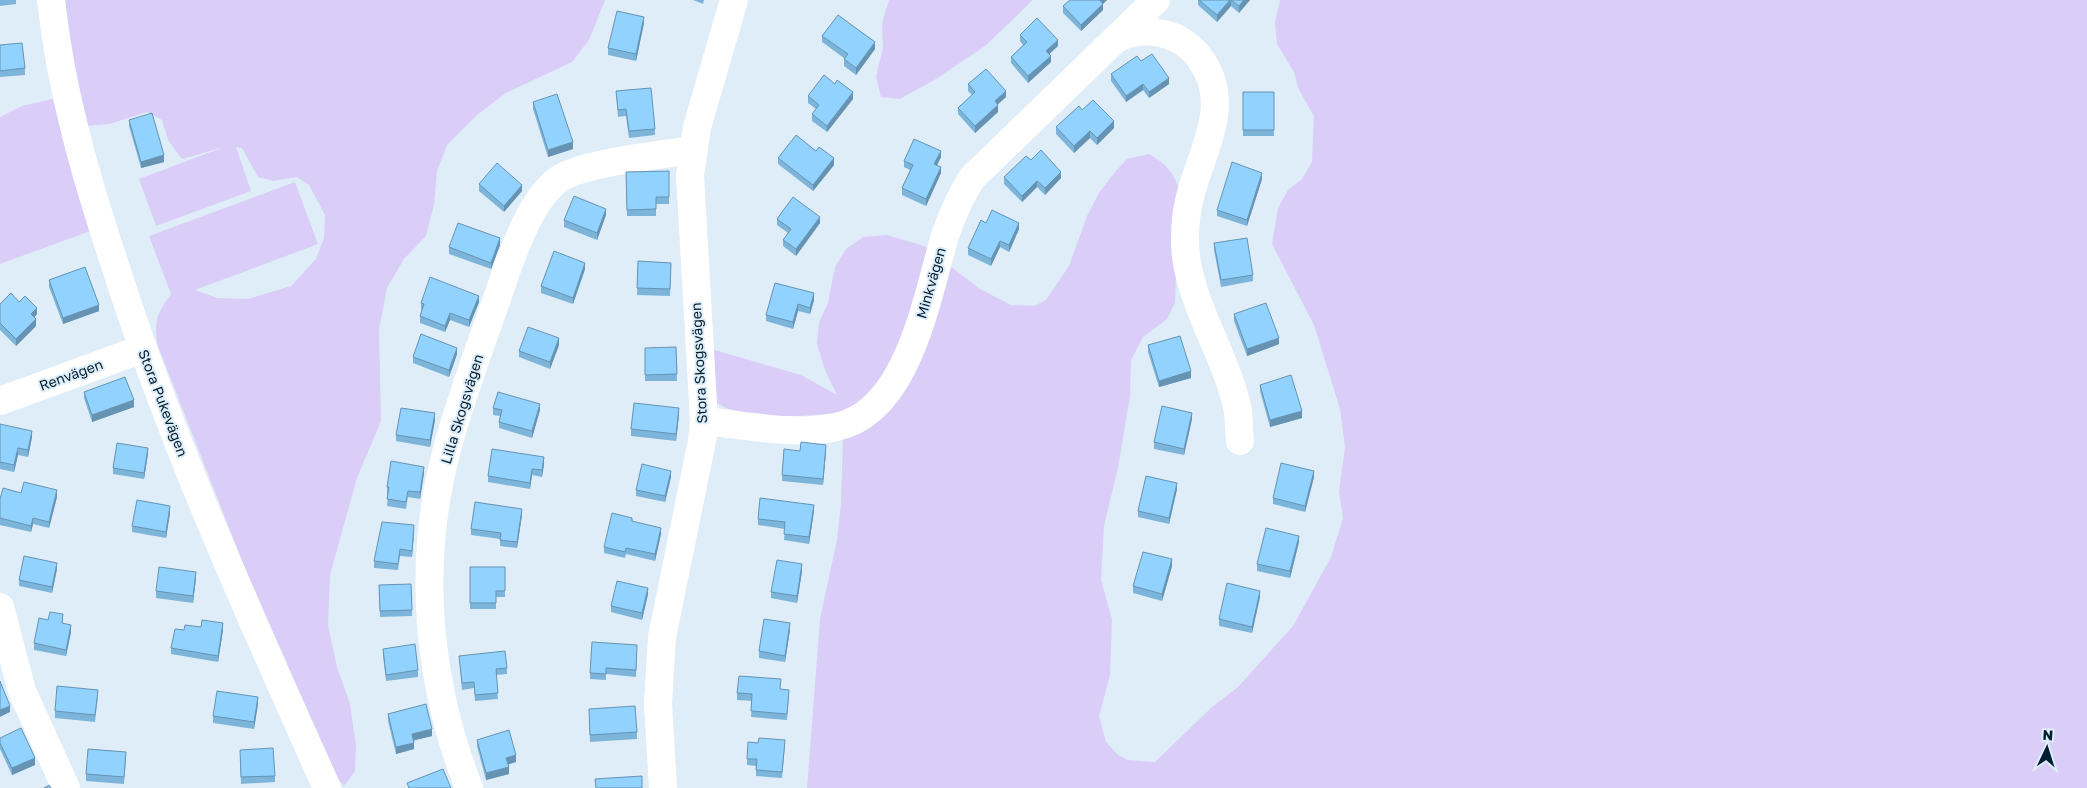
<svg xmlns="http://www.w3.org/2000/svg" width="2087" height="788" viewBox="0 0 2087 788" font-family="'Golos Text',sans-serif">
<rect width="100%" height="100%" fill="#dfedf8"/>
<!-- green -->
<path fill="#dacdf7" d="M65 0H605L589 40 572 62 506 93 477 115 447 145 437 171 434 205 426 236 404 259 387 288 379 329 381 421 357 478 330 575 328 625 337 667 350 704 356 746 355 771 344 786 331 771 266 622 158 346C153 323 157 313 171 294L149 236 295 182 318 244 195 290 217 298 248 299 291 286 316 259 324 238 325 215 309 185 297 177 273 181 258 177 242 148 236 147 251 191 156 226 139 179 224 147 182 159 168 140 162 120 147 112 109 124 85 126 78 104Z
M889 0H1033L985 46 936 79 900 99 881 97 876 77 883 48 882 23Z
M1280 0H2087V788H807L820 619 837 540 841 504 843 438 839 412C815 417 729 421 715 400L711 349 801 375 837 395 825 370 817 344 819 322 828 303 835 267 846 249 863 237 887 235 924 246 980 289 1011 305 1034 306 1046 300 1069 266 1087 216 1099 193 1115 172 1127 159 1149 154C1165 163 1174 172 1179 190L1175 303 1167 319 1143 337 1131 360 1130 396 1118 468 1104 526 1101 580 1112 619 1110 675 1099 716 1106 742 1117 754 1127 760 1155 762 1211 708 1238 687 1293 626 1331 557 1343 518 1339 492 1345 447 1340 409 1314 325 1272 244 1278 208 1288 190 1302 179 1312 162 1314 116 1299 90 1294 72 1277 44 1275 22Z
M53 99 93 230 0 264V117L22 106Z"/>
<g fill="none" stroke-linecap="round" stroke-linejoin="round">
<!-- minor -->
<path stroke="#fff" stroke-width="28" d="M51 0C61 92 86 178 115 265 172 445 250 616 327 788
M1118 38C1136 29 1157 30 1176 38 1186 43 1195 51 1201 60 1234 106 1199 154 1189 201 1185 219 1184 238 1186 257 1194 312 1227 357 1238 411 1239 420 1239 431 1240 441
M0 401 142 349
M704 421C746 425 794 436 836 427 910 412 927 293 946 233 953 213 961 195 972 178L1156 0
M0 607 22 691 66 788
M469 788C427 681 417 564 446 453 462 391 487 330 507 269 518 240 531 203 555 182 576 163 661 155 692 150
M663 788 658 703 662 637 702 441 704 421 690 175 697 127 734 0"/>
</g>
<!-- wall -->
<path fill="#7db5da" d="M0 0H16V4L0 6Z
M693 0H704L703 4Z
M1070 0H1107L1103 3V10L1081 31 1063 13V6Z
M1198 0H1250L1239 13 1231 6 1217 22 1198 5Z
M644 23 636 61 608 55V48Z
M1020 35 1058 46 1049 54 1051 62 1028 83 1011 63V57L1023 45 1020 41Z
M822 36 875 49 856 75 844 66V58L822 42Z
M0 45 25 68V75L0 77Z
M1141 61 1169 84 1149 98 1143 90 1126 102 1111 81V74Z
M968 84 1006 97 998 104V112L975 133 958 114V108L972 95 968 91Z
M616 91 655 129V135L629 138 626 116 618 117Z
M1243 92H1274V136H1243Z
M808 96 853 99 827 132 812 121V114L816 109 808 103Z
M533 102 573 149 548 157 533 109Z
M129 120 164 162 141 168 129 126Z
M1056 127 1114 128 1097 145 1090 138 1074 153 1056 134Z
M816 151 834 165 813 191 778 164V158Z
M941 157 937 165 941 173 926 206 902 195V188L910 170 904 167V161Z
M1031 160 1061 178 1045 195 1037 187 1022 202 1004 184V177Z
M669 171V204H656V216H627L626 172Z
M1262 179 1247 226 1217 216V210Z
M479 184 522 191 504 212 479 191Z
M606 215 597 240 564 227V220Z
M777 219 820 223 796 256 783 246V240L788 233 777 225Z
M986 223 1019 229 1009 252 1000 247 991 266 968 255V248Z
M1214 243 1253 275V281L1221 287 1214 250Z
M500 245 491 269 449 254V247Z
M638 261 671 263 670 296 637 295Z
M585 269 573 304 541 293V286Z
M49 280 99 311 63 324 49 287Z
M775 283 814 300 810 314 798 311 793 329 766 321V315Z
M19 302 37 314 34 317 36 326 16 346 0 330V304Z
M479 302 469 327 450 320 445 332 420 323V316L422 310 421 309V303Z
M1234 314 1279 344 1247 356 1234 321Z
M559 345 550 369 519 357V351Z
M1148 345 1191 378 1159 387 1148 352Z
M676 347 677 381H645V348Z
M457 354 449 377 413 363V357Z
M1260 385 1302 418 1270 427 1260 391Z
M84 392 134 407 92 422 84 398Z
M493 408 540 410 532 438 499 428V422L500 416 493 415Z
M679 415 676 441 631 436V429Z
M1192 419 1184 455 1154 449V442Z
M435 420 430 447 396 441V435Z
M0 424 32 437 28 457 18 455 14 472 0 469Z
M800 451H826L823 485 782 481V475Z
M148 454 144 479 113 474V468Z
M544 464 542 477 532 475 530 489 488 482V476Z
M424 473 420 499 408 497 406 509 387 506 388 494H387V487Z
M671 477 665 502 636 496V490Z
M1314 477 1305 512 1273 504V498Z
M1177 489 1169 524 1138 517V511Z
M21 493 57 497 49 528 33 524 31 532 0 525V499Z
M814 511 809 544 784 540 785 529 758 525V519Z
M170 513 166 538 132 532V526Z
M522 515 517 548 500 546V539L471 535V529Z
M632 521 661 534 655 561 626 554 625 558 604 553V547Z
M414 532 412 557 400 556 398 570 374 568V561Z
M1299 542 1290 578 1257 571V564Z
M1172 566 1162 601 1133 593V586Z
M470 567H505V597H496V609H470Z
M57 569 52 593 19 586V580Z
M802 571 797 603 771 598V592Z
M196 578 193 603 156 598V591Z
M411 584 412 616 380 617 379 585Z
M648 594 642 620 611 612V606Z
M1260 597 1252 633 1219 626V619Z
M48 620 63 621V624L71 632 66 656 34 650V643Z
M201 627 223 630 218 662 171 654V648L184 630Z
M790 630 785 662 759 658V651Z
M383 649 418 670V677L386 681 383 655Z
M637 652 636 677 606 674V680L590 679V673Z
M459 656 507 668V674L496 675 498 699 475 701 474 688 462 690Z
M780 689 789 696 787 720 751 717 752 701 737 700V693Z
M98 696 95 722 55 718V711Z
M258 704 254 729 213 723V716Z
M388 714 432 736 414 740V749L396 754 388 721Z
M589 716 637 732V739L590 742Z
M0 738 35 765 12 775 0 749Z
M477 740 516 762 508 764 509 774 486 780 477 746Z
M785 746 782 778 756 776V766L747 765V759Z
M240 757 275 776V782L241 784Z
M126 759 124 784 86 781V774Z"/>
<!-- shaded-wall -->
<path fill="#6693b2" d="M1100 0H1107L1100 7Z
M1231 0V6L1217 22V15Z
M1244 0H1250L1239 13V6Z
M1103 4V10L1081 31V25Z
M644 17V23L636 61V54Z
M1058 40V46L1046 57V51Z
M875 42V49L856 75V68Z
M1051 56V62L1028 83V76Z
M1169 78V84L1149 98V92Z
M1143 84V90L1126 102V96Z
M1006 91V97L995 107V101Z
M853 92V99L827 132V126Z
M998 105V112L975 133V126Z
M1114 121V128L1097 145V138Z
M1090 131V138L1074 153V146Z
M573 142V149L548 157V150Z
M941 151V157L934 171V164Z
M164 155V162L141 168V162Z
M834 158V165L813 191V185Z
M941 167V173L926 206V199Z
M1061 172V178L1045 195V188Z
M1262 173V179L1247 226V220Z
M1037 181V187L1022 202V196Z
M522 185V191L504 212V206Z
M606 209V215L597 240V233Z
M820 217V223L796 256V249Z
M1019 223V229L1009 252V245Z
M500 238V245L491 269V263Z
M1000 241V247L991 266V259Z
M585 263V269L573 304V298Z
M814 293V300L810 314V308Z
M479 296V302L469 327V320Z
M798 304V311L793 329V322Z
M99 305V311L63 324V318Z
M37 308V314L31 321V314Z
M450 313V320L445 332V326Z
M36 319V326L16 346V339Z
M559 338V345L550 369V362Z
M1279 338V344L1247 356V349Z
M457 348V354L449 377V370Z
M1191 371V378L1159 387V381Z
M134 400V407L92 422V415Z
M540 404V410L532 438V431Z
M679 408V415L676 441V434Z
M1302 411V418L1270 427V420Z
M435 413V420L430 447V440Z
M1192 413V419L1184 455V449Z
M32 431V437L28 457V450Z
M826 445V451L823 485V479Z
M18 448V455L14 472V465Z
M148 448V454L144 479V473Z
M544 457V464L542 477V470Z
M424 467V473L420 499V492Z
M532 469V475L530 489V483Z
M671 471V477L665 502V496Z
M1314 471V477L1305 512V506Z
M1177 483V489L1169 524V518Z
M57 490V497L49 528V522Z
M814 505V511L809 544V537Z
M170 506V513L166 538V532Z
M522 509V515L517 548V542Z
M33 518V524L31 532V526Z
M414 525V532L412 557V551Z
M661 528V534L655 561V554Z
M1299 536V542L1290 578V571Z
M1172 559V566L1162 601V594Z
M57 563V569L52 593V587Z
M802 564V571L797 603V596Z
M196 572V578L193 603V596Z
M648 588V594L642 620V613Z
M1260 591V597L1252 633V627Z
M223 623V630L218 662V656Z
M790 623V630L785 662V656Z
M71 625V632L66 656V650Z
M258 697V704L254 729V722Z
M10 706V712L0 717V710Z
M432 729V736L412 741V734Z
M414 743V749L396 754V747Z
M516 755V762L506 765V758Z
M35 758V765L12 775V768Z
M509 767V774L486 780V773Z"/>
<!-- building -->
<path fill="#91d2fe" stroke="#6693b2" d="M1070 0H1100L1103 4 1081 25 1063 6Z
M1199 0H1230L1217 15Z
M1231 0H1244L1239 6Z
M617 11 644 17 636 54 608 48Z
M838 15 875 42 856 68 844 59 848 54 822 36Z
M1037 18 1058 40 1046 51 1051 56 1028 76 1011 57 1027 42 1020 35Z
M22 43 25 68 0 71V45Z
M1152 54 1169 78 1149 92 1143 84 1126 96 1111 74 1137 56 1141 61Z
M986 69 1006 91 995 101 998 105 975 126 958 108 975 92 968 84Z
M824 75 835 84 837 80 853 92 827 126 812 114 819 105 808 96Z
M651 88 655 129 629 131 626 109 618 110 616 91Z
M1243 92H1274V130H1243Z
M557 94 573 142 548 150 533 102Z
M1093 100 1114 121 1097 138 1090 131 1074 146 1056 127 1079 106 1082 110Z
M152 113 164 155 141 162 129 120Z
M796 135 816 151 819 147 834 158 813 185 778 158Z
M914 139 941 151 934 164 941 167 926 199 902 188 913 165 904 161Z
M1041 150 1061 172 1045 188 1037 181 1022 196 1004 177 1026 156 1031 160Z
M1232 162 1262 173 1247 220 1217 210Z
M497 163 522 185 504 206 479 184Z
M669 171V197H656V209L627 210 626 172Z
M574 196 606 209 597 233 564 220Z
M793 197 820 217 796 249 783 240 791 229 777 219Z
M992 210 1019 223 1009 245 1000 241 991 259 968 248 981 220 986 223Z
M458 223 500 238 491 263 449 247Z
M1247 238 1253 275 1221 280 1214 243Z
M554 251 585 263 573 298 541 286Z
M638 261 671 263 670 289 637 288Z
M85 267 99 305 63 318 49 280Z
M430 277 479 296 469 320 450 313 445 326 420 316 424 304 421 303Z
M775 283 814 293 810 308 798 304 793 322 766 315Z
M11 293 19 302 25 296 37 308 31 314 36 319 16 339 0 323V304Z
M1266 303 1279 338 1247 349 1234 314Z
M528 327 559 338 550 362 519 351Z
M421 334 457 348 449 370 413 357Z
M1180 336 1191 371 1159 381 1148 345Z
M676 347 677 374 645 375V348Z
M1291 375 1302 411 1270 420 1260 385Z
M125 377 134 400 92 415 84 392Z
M498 392 540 404 532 431 499 422 502 410 493 408Z
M634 403 679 408 676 434 631 429Z
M1162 406 1192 413 1184 449 1154 442Z
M401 408 435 413 430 440 396 435Z
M0 424 32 431 28 450 18 448 14 465 0 462Z
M801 442 826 445 823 479 782 475 784 449 800 451Z
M117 443 148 448 144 473 113 468Z
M492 449 544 457 542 470 532 469 530 483 488 476Z
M391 461 424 467 420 492 408 491 406 502 387 499 389 487H387Z
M1281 463 1314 471 1305 506 1273 498Z
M642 464 671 471 665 496 636 490Z
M1146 476 1177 483 1169 518 1138 511Z
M24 482 57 490 49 522 33 518 31 526 0 518V499L3 488 21 493Z
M760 498 814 505 809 537 784 534 785 522 758 519Z
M137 500 170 506 166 532 132 526Z
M475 502 522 509 517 542 500 540 501 533 471 529Z
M612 513 632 518V521L661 528 655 554 626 548 625 552 604 547Z
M382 522 414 525 412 551 400 549 398 564 374 561Z
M1266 528 1299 536 1290 571 1257 564Z
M1143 552 1172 559 1162 594 1133 586Z
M24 556 57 563 52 587 19 580Z
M777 560 802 564 797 596 771 592Z
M159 567 196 572 193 596 156 591Z
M470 567H505V591H496V603H470Z
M617 581 648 588 642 613 611 606Z
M1227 583 1260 591 1252 627 1219 619Z
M411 584 412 610 380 611 379 585Z
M50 612 63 614 62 623 71 625 66 650 34 643 39 618 48 620Z
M764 619 790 623 785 656 759 651Z
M202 620 223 623 218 656 171 648 175 629 184 630 185 625 201 627Z
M592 642 637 645 636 670 606 668V674L590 673Z
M415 644 418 670 386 675 383 649Z
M505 651 507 668 496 669 498 693 475 695 474 682 462 683 459 656Z
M739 676 781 679 780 689 789 690 787 714 751 711 752 694 737 693Z
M0 681 10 706 0 710Z
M57 686 98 690 95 715 55 711Z
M217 691 258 697 254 722 213 716Z
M426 704 432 729 412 734 414 743 396 747 388 714Z
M635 706 637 732 590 735 589 709Z
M21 728 35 758 12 768 0 743V738Z
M509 730 516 755 506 758 509 767 486 773 477 740Z
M759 738 785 740 782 772 756 770 757 759H747L748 742 758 743Z
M273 748 275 776 241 777 240 750Z
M88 749 126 752 124 777 86 774Z
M443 769 451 788H409L407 783Z
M642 776V788H596L595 779Z
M49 785 51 788H44Z"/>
<g text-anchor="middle" stroke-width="4" stroke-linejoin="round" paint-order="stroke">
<!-- street labels -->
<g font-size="14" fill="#001f32" stroke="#dfedf8">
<text transform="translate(931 283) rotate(-74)" y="5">Minkvägen</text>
<text transform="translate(699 363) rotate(-93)" y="5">Stora Skogsvägen</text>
<text transform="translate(71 375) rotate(-20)" y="5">Renvägen</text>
<text transform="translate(163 403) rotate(69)" y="5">Stora Pukevägen</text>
<text transform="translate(462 409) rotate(-73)" y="5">Lilla Skogsvägen</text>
</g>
</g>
<!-- north arrow -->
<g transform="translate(2047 748) rotate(4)" stroke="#dfedf8" stroke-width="4" paint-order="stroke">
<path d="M0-4L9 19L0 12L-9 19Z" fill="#001f32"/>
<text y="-8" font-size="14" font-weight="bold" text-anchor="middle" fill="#001f32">N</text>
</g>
</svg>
